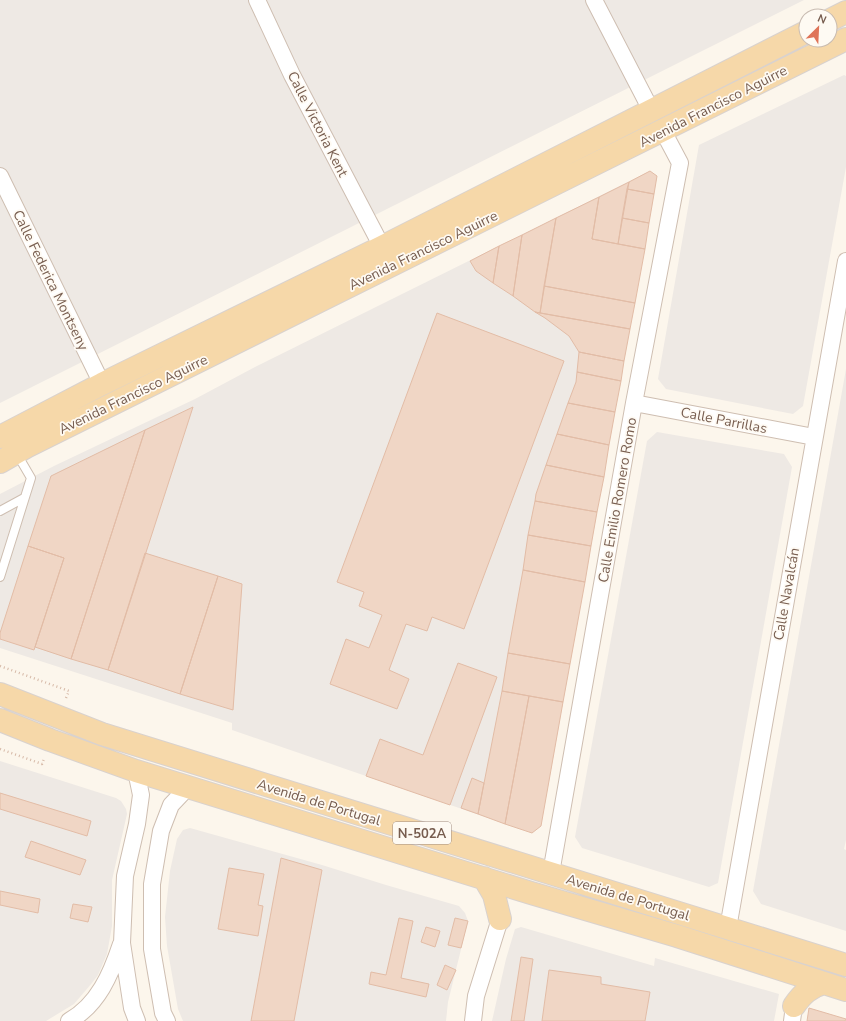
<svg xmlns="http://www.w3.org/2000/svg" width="846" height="1021" viewBox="0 0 846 1021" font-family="'Nunito Sans',sans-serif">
<rect width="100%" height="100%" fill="#fcf6ec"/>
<!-- industrial -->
<path fill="#eee9e4" d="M0 0H804L0 403Z
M844 75 846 76V167L803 406 793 414 666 389 658 379 699 145Z
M650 171 657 176 541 826 532 833 232 730V723L0 648V494L54 466 195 399 255 367Z
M846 369V840L844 849 846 850V931L761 904 753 891Z
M657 432 784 454 792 467 718 883 709 887 582 848 575 837 647 441Z
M0 761 116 798 121 801 126 809 127 814 112 880V926L107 954 98 975 92 983 74 1004 46 1021H0Z
M190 828 322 865 386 885 459 906 465 913 468 921 448 1002 446 1021H183L178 1009 167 946 165 917 170 871 177 839 183 830Z
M521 927 654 966 655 958 779 994 774 1021H492L506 959 515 929Z"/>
<!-- building -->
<path fill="#f0d6c5" stroke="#e2bca6" d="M650 171 657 176 654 194 627 189 629 182Z
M629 182 618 244 592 239 599 197Z
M627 189 654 194 649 223 622 218Z
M599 197 592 239 645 249 635 303 544 286 556 218Z
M556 218 540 313 535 312 513 296 522 235Z
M622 218 649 223 645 249 618 244Z
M522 235 513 296 493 283 499 246Z
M499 246 493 283 476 271 470 261Z
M544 286 635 303 630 329 540 313Z
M535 312 630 329 624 361 579 352 569 336 545 318Z
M437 313 564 361 464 629 432 617 427 631 406 624 389 670 409 679 397 709 330 684 346 639 369 648 382 615 359 606 364 592 337 582Z
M579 352 624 361 621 381 577 372Z
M577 372 621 381 615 412 568 403 576 382Z
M568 403 615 412 609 445 557 434Z
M193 407 108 670 71 659 145 430Z
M145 430 71 659 35 647 64 558 28 546 51 476Z
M557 434 609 445 604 477 546 465Z
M546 465 604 477 597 512 535 501 536 494Z
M535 501 597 512 591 546 528 535Z
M528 535 591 546 585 582 523 570Z
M28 546 64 558 34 650 0 639V633Z
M145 553 218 576 180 694 108 670Z
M523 570 585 582 570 664 508 653Z
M218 576 242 584 233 710 180 694Z
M508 653 570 664 563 702 502 691Z
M458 663 497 677 450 805 366 776 380 739 423 755Z
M502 691 529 696 505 824 478 814Z
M529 696 563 702 541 826 532 833 505 824Z
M472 778 484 783 478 814 461 808Z
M0 793 91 821 87 836 0 809Z
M31 841 86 860 80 875 25 857Z
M281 858 322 870 294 1021H251Z
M229 868 264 874 258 905 263 906 258 936 218 929Z
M0 891 40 899 38 913 0 905Z
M73 904 92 907 88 922 70 918Z
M399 918 413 921 401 978 429 984 426 997 369 984 371 972 386 975Z
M455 918 468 921 461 948 448 945Z
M426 927 440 931 435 947 421 942Z
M521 957 533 959 524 1021H511Z
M445 965 456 970 447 990 437 985Z
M549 970 601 977V984L650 992 645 1021H542Z
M809 1008 846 1019 845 1021H807Z"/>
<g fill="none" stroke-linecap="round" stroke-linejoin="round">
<defs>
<path id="service" d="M0 511 24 498
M0 577 31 478 17 454"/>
<path id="minor" d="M257 0 292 75 382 247
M594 0 651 110
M0 176 102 384
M634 403 814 437
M136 771 141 795 137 824 125 876 122 943 132 1008 137 1021
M551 873 634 403 680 163 663 131
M728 928 846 261
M69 1021C98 1005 111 974 121 944
M167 1021 163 1013 152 949V884L161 831 171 805 189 786
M473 1021 476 996 500 919
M792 1021 794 1006"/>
<path id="primary" d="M830 20 846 12
M0 437 102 384 382 247 806 32
M0 462 26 447 846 39
M0 694 102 734 846 965
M0 720 50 740 136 771 531 893 677 936 846 990
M484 878 494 895 500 919
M794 1006C802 994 810 987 824 983"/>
</defs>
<!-- service casing -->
<use href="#service" stroke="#cebeb1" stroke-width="10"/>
<!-- minor casing -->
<use href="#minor" stroke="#cebeb1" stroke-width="18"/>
<!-- primary casing -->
<use href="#primary" stroke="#d9d2ce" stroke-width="24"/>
<!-- path -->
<path stroke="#d6b9a7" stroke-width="2.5" stroke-dasharray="1 3" stroke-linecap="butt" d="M0 666 69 691 66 698
M0 749 42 764 44 759"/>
<!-- service -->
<use href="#service" stroke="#fff" stroke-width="8"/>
<!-- minor -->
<use href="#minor" stroke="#fff" stroke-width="16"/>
<!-- primary -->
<use href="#primary" stroke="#f6d8a9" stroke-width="22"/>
</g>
<g text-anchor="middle" stroke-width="3.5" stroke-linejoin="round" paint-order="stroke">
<!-- shield labels -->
<rect fill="#fefaf3" stroke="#a08c80" stroke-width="1" x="393" y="822" width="58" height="22" rx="3"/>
<g font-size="13" font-weight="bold" fill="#775d4f">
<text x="422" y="838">N-502A</text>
</g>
<!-- street labels -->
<g font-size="14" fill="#775d4f" stroke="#fefaf3">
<text transform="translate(713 106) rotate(-27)" y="5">Avenida Francisco Aguirre</text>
<text transform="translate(318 124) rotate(63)" y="5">Calle Victoria Kent</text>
<text transform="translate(423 250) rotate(-26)" y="5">Avenida Francisco Aguirre</text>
<text transform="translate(51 280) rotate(64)" y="5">Calle Federica Montseny</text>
<text transform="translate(133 394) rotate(-26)" y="5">Avenida Francisco Aguirre</text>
<text transform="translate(724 420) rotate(11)" y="5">Calle Parrillas</text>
<text transform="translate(617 500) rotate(-80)" y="5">Calle Emilio Romero Romo</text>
<text transform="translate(786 594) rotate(-80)" y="5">Calle Navalcán</text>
<text transform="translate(319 802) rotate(17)" y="5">Avenida de Portugal</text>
<text transform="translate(628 897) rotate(17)" y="5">Avenida de Portugal</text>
</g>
</g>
<!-- north arrow -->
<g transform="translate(818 28) rotate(24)"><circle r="19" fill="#fefaf3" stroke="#c8bbb1"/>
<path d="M0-3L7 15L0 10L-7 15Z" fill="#df7458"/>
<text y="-6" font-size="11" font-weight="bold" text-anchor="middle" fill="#775d4f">N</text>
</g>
</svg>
